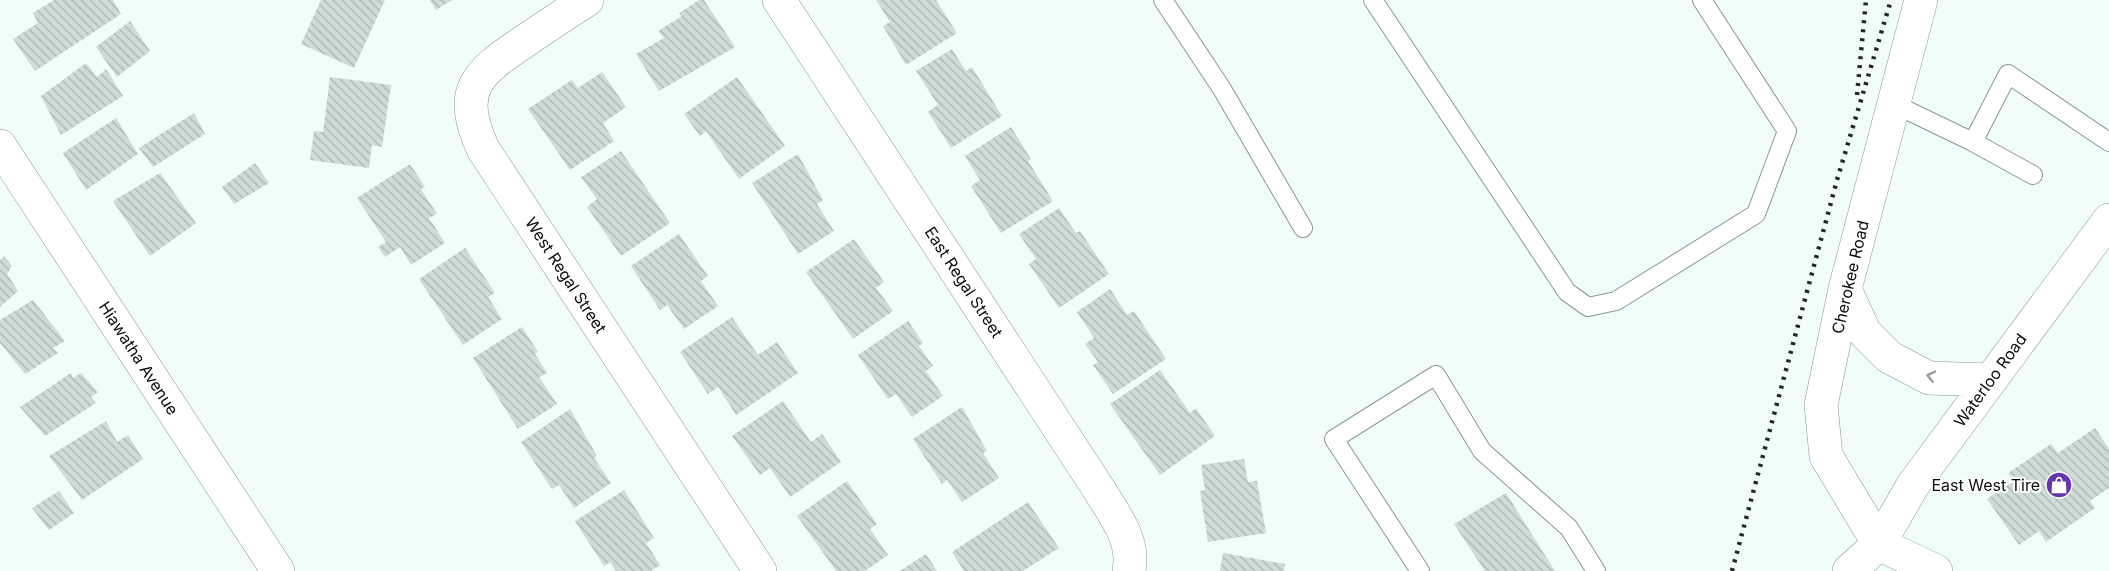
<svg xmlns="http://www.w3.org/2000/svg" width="2109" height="571" viewBox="0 0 2109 571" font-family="Inter,sans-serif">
<defs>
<pattern id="building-back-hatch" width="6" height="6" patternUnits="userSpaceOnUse" patternTransform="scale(1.5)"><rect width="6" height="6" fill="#cedbd7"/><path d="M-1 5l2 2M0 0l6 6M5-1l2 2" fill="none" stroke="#b0bbb7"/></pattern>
</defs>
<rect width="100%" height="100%" fill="#f0fdf9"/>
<!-- building -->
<path fill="url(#building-back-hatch)" d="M54 0H113L121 14 35 71 13 39 38 23 33 13Z
M321 0H385L354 68 301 44Z
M430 0H452L436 10Z
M699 0H704L735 47 659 91 636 54 664 38 658 31 682 16 679 13Z
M876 0H936L957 33 906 65 883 26 890 22Z
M130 21 150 51 117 77 96 47Z
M952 49 966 71 972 67 1002 116 951 148 928 112 938 105 916 71Z
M86 63 97 77 106 69 123 96 61 135 41 96Z
M602 72 626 107 603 123 614 141 570 170 528 109 572 80 578 88Z
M330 77 391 85 382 147 372 145 369 168 310 160 314 131 323 132Z
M737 77 785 146 739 179 706 131 700 136 684 114Z
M194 113 205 134 153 167 139 148Z
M116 118 138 154 86 190 63 153Z
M1011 127 1031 159 1028 161 1053 201 1001 233 971 186 980 180 965 156Z
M621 151 670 223 621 256 587 207 597 199 581 177Z
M798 154 823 200 817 204 834 231 798 254 752 183Z
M255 163 269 183 234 204 222 187Z
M410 164 425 187 421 189 437 214 429 218 445 243 411 265 400 247 385 257 378 247 386 242 357 198Z
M160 173 196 223 150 256 113 201Z
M1059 208 1076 233 1080 231 1109 274 1059 308 1029 264 1036 259 1019 234Z
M679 234 708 276 701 281 718 306 684 329 667 305 660 310 631 266Z
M854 239 884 282 876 288 893 311 853 339 806 272Z
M465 248 495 293 488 297 502 319 463 345 419 279Z
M4 256 12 266 7 274 18 291 0 307V260Z
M1110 289 1127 315 1134 311 1166 359 1113 394 1093 365 1098 362 1085 344 1094 338 1077 312Z
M33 300 65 341 53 348 58 353 25 374 0 343V320Z
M732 317 758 355 777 342 798 373 736 415 718 387 708 394 680 352Z
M908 321 923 343 919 346 933 366 926 371 943 396 912 417 896 394 888 399 858 355Z
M522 327 538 352 535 354 547 373 539 377 557 404 518 429 473 358Z
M1160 370 1190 413 1196 408 1215 436 1160 475 1110 404Z
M71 373 73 378 81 373 98 392 91 397 96 403 45 436 20 407Z
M783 401 811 442 822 434 841 462 790 497 770 468 760 475 732 436Z
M962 407 987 451 983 453 999 478 962 502 947 480 942 484 913 439Z
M570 409 597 456 594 458 611 483 574 508 559 485 552 489 521 442Z
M106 421 117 442 128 435 143 459 82 500 49 456Z
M2095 428 2109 449V488L2090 501 2095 508 2046 542 2039 531 2019 545 1987 499 2014 481 2008 473 2051 444 2058 453Z
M1244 459 1248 482 1257 481 1266 533 1208 542 1200 491 1205 490 1201 465Z
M847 481 877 524 870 529 888 555 865 571H836L797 516Z
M624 490 654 538 646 543 660 565 651 571H616L610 562 604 566 575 521Z
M59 491 74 513 49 530 32 508Z
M1506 493 1555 571H1485L1454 524Z
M1028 502 1059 548 1023 571H964L952 552Z
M1223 553 1285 564 1284 571H1220Z
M926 554 937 571H900Z"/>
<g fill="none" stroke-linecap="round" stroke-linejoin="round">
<defs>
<path id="service" d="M1163 0 1222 89 1303 228
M1373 0 1567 292 1588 307 1616 301 1756 214 1787 131 1702 0
M1894 104 1973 142 2008 74 2109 142
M1973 142 2033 175
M1420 571 1334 439 1436 375 1482 451 1569 528 1596 571"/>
<path id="minor" d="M587 0C566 13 546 27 525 41 477 73 456 89 483 149L760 571
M779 0 1100 491C1115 516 1135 540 1129 571
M0 146 278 571
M1879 544 1936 571"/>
<path id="tertiary" d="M1879 544 1826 456 1821 405 1845 289 1921 0"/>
<path id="secondary" d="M1845 289 1865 333 1889 357 1929 378 1989 380
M1849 571 1879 544 1913 485 2109 220"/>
</defs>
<!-- service casing -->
<use href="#service" stroke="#8b9793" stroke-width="20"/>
<!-- minor casing -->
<use href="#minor" stroke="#8b9793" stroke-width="34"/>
<!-- tertiary casing -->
<use href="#tertiary" stroke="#8b9793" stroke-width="34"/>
<!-- secondary casing -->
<use href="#secondary" stroke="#8b9793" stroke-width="34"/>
<!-- service -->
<use href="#service" stroke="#fff" stroke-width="18"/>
<!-- minor -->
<use href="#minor" stroke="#fff" stroke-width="33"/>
<!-- tertiary -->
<use href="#tertiary" stroke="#fff" stroke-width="33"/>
<!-- secondary -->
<use href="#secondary" stroke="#fff" stroke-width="33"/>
<!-- rail -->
<path stroke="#232827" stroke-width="4.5" stroke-dasharray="3 6" stroke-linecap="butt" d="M1857 95 1866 0
M1732 571 1837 180 1891 0"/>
</g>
<!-- one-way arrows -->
<defs><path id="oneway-chevron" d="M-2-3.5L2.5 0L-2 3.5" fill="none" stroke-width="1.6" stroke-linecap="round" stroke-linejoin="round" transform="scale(1.5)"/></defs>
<use stroke="#9d9f9e" href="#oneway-chevron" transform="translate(1931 376) rotate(-167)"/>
<!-- icons -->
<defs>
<symbol id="shop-disc" viewBox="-11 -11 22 22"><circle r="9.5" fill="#6535ac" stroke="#fff"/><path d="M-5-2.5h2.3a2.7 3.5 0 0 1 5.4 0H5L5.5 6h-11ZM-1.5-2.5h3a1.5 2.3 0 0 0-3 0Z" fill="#fff"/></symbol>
</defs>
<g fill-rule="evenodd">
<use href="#shop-disc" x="2044" y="470" width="30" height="30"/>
</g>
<g text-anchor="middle" stroke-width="4.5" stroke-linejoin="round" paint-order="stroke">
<!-- street labels -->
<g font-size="16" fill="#0a0e0d" stroke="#fff">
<text transform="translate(566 275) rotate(57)" y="6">West Regal Street</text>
<text transform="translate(1850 277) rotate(-77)" y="6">Cherokee Road</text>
<text transform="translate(964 282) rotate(57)" y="6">East Regal Street</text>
<text transform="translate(139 358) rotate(57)" y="6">Hiawatha Avenue</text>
<text transform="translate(1990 380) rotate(-54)" y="6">Waterloo Road</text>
</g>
<!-- poi labels -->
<g font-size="16" fill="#0a0e0d" stroke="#fff" text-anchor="end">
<text x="2040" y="491">East West Tire</text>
</g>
</g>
</svg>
